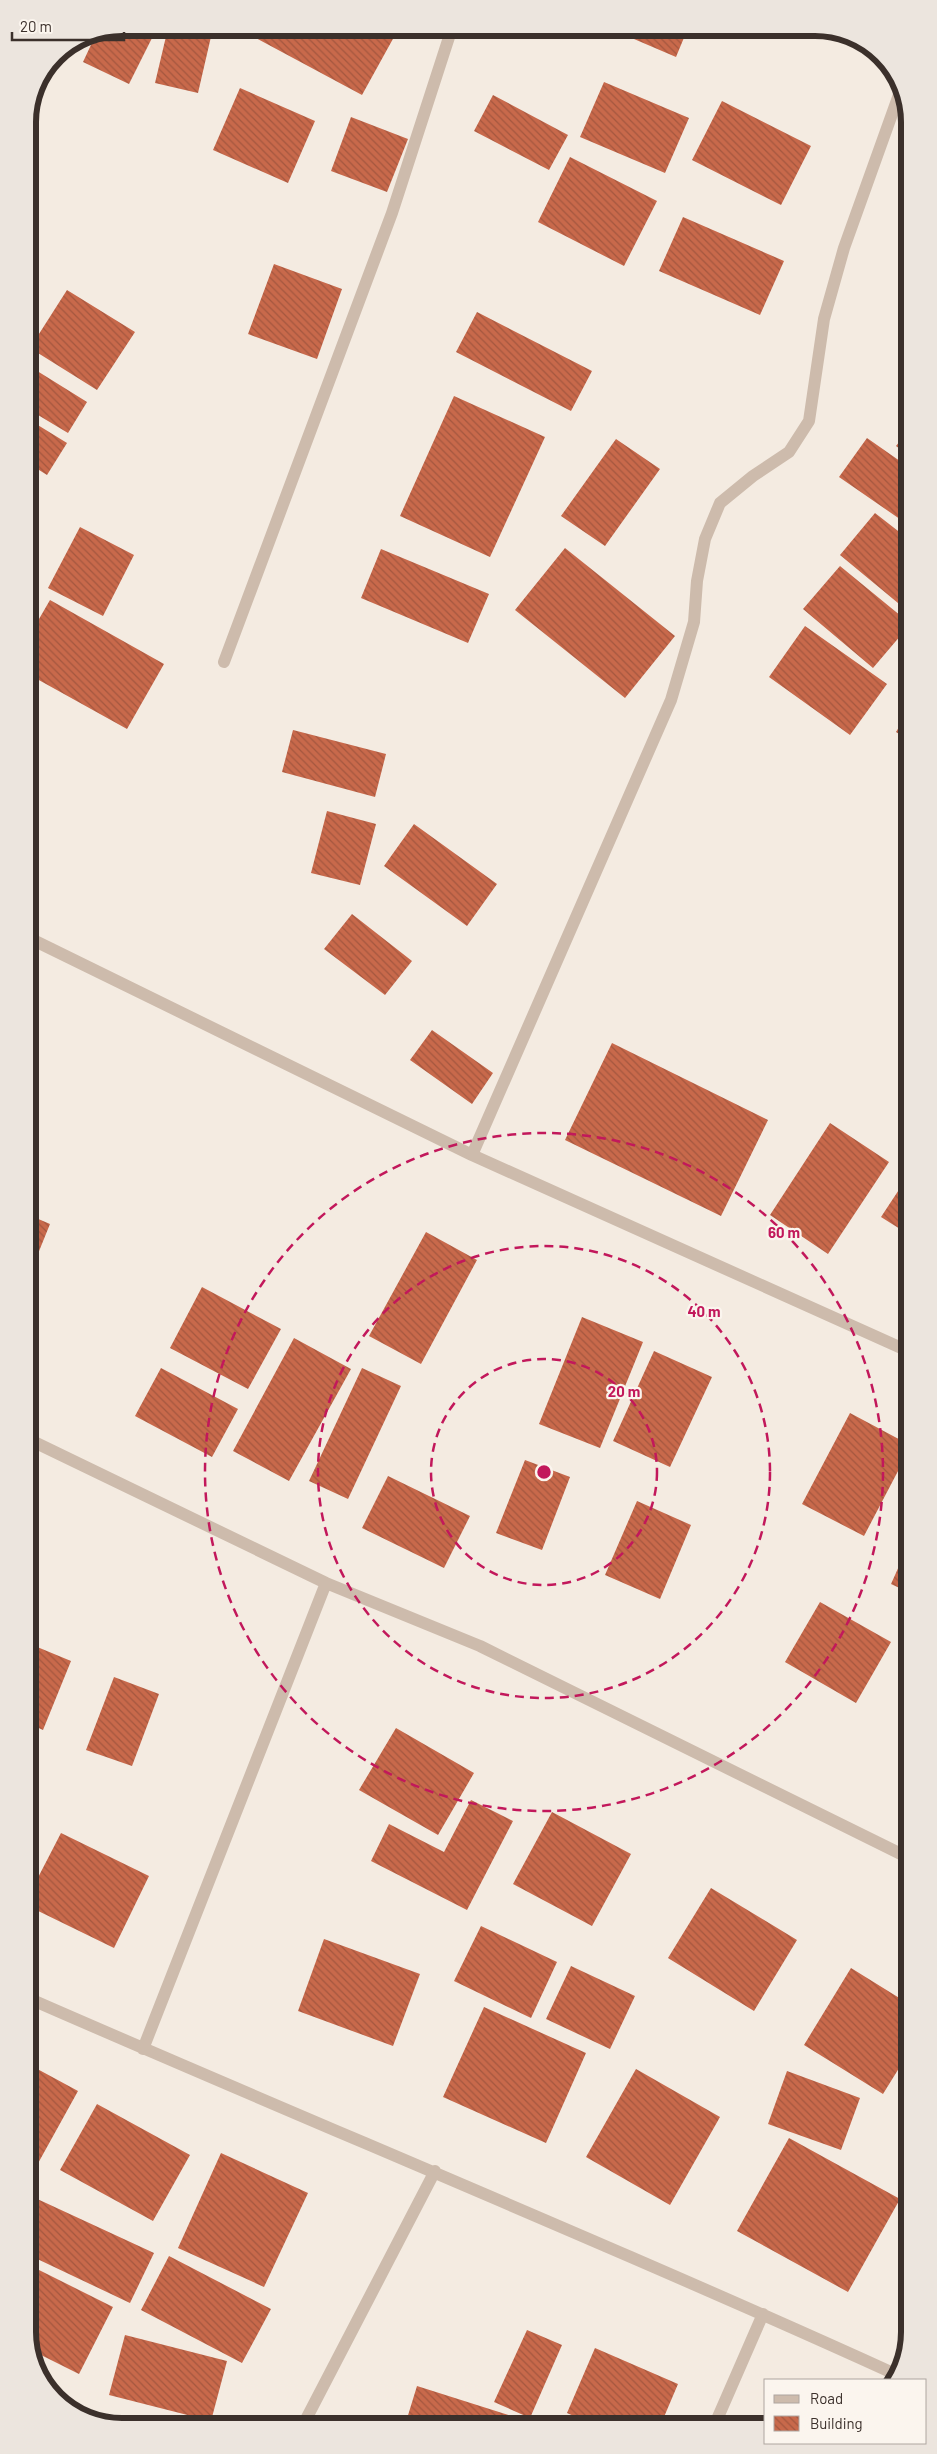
<svg xmlns="http://www.w3.org/2000/svg" width="937" height="2454" viewBox="0 0 937 2454" font-family="Barlow,sans-serif">
<defs>
<pattern id="building-back-hatch" width="6" height="6" patternUnits="userSpaceOnUse" patternTransform="scale(1.25)"><rect width="6" height="6" fill="#c8694b"/><path d="M-1 5l2 2M0 0l6 6M5-1l2 2" fill="none" stroke="#a4573f"/></pattern>
</defs>
<rect width="100%" height="100%" fill="#f4ebe1"/>
<!-- building -->
<path fill="url(#building-back-hatch)" d="M123 28H157L129 84 83 62 97 32Z
M168 28H213L198 93 155 83Z
M237 28H377L394 37 362 95Z
M614 28H688L676 57 613 30Z
M604 82 689 118 665 173 580 137Z
M240 88 315 121 288 183 213 150Z
M493 95 568 135 549 170 474 131Z
M722 101 811 146 781 205 692 160Z
M351 117 408 139 387 192 331 171Z
M570 157 657 201 624 266 538 222Z
M683 217 784 261 760 315 659 271Z
M906 258V277L898 272Z
M274 264 342 289 317 359 248 334Z
M67 290 135 332 97 390 30 348Z
M477 312 592 371 571 411 456 352Z
M34 369 87 402 68 433 28 409V380Z
M454 396 545 437 490 557 400 516Z
M28 419 67 443 47 475 28 463Z
M907 432V454L896 446Z
M867 438 907 466V524L839 477Z
M616 439 660 469 605 546 561 516Z
M875 513 907 538V605L904 608 840 555Z
M80 527 134 555 103 616 48 588Z
M565 548 675 636 625 698 515 610Z
M381 549 489 594 468 643 361 598Z
M840 566 907 621V628L873 668 803 609Z
M50 600 164 664 127 729 28 674V638Z
M805 626 887 684 850 735 769 677Z
M907 714V739L896 732Z
M293 730 386 754 375 797 282 772Z
M327 811 376 824 360 885 311 873Z
M414 824 497 884 467 926 384 866Z
M352 914 412 961 385 995 324 949Z
M432 1030 493 1073 472 1104 410 1060Z
M612 1043 768 1120 721 1216 565 1140Z
M830 1123 889 1162 828 1254 770 1215Z
M908 1176V1234L881 1217Z
M29 1215 50 1224 29 1276Z
M426 1232 477 1260 421 1364 369 1336Z
M202 1287 281 1329 248 1389 170 1348Z
M582 1317 643 1342 600 1448 539 1424Z
M294 1338 351 1369 289 1481 233 1451Z
M654 1351 712 1377 670 1467 613 1441Z
M161 1368 238 1409 212 1457 135 1416Z
M362 1368 401 1386 348 1499 309 1481Z
M850 1413 908 1444V1452L864 1536 802 1504Z
M525 1460 570 1477 542 1550 496 1533Z
M388 1476 470 1516 444 1568 362 1528Z
M637 1501 691 1525 660 1599 605 1575Z
M908 1546V1592L891 1584Z
M820 1602 891 1642 856 1703 785 1662Z
M30 1644 71 1661 43 1730 30 1724Z
M114 1677 159 1694 132 1766 86 1750Z
M396 1728 474 1773 438 1835 359 1790Z
M471 1800 513 1821 467 1910 371 1861 389 1824 444 1852Z
M552 1812 631 1854 592 1926 513 1884Z
M61 1833 149 1876 114 1948 30 1907V1893Z
M711 1888 797 1940 754 2011 668 1958Z
M481 1926 557 1962 531 2018 454 1981Z
M324 1939 420 1974 393 2046 298 2011Z
M571 1966 635 1996 610 2049 546 2019Z
M851 1968 909 2004V2052L883 2094 804 2045Z
M484 2007 586 2053 546 2143 443 2097Z
M30 2065 78 2091 31 2176 30 2080Z
M636 2069 720 2117 670 2205 586 2157Z
M787 2071 860 2098 841 2150 768 2124Z
M97 2104 190 2155 153 2221 60 2170Z
M789 2138 900 2199 848 2292 737 2231Z
M221 2153 308 2193 264 2287 178 2248Z
M33 2197 154 2253 130 2303 31 2256V2202Z
M169 2256 271 2309 242 2363 141 2310Z
M31 2266 113 2307 79 2374 31 2350Z
M527 2330 562 2345 530 2418 494 2402Z
M125 2335 227 2361 211 2421 109 2395Z
M595 2348 678 2384 661 2424H592L567 2413Z
M417 2386 524 2420 523 2425H405Z
M554 2418 570 2424H551Z"/>
<g fill="none" stroke-linecap="round" stroke-linejoin="round">
<!-- minor -->
<path stroke="#cdbbac" stroke-width="12" d="M224 662 392 213 452 28
M29 938 472 1155 908 1351
M472 1155 671 700 694 622 697 581 705 539 720 503 753 476 789 452 809 421 824 319 844 248 901 89
M30 1440 326 1583 480 1646 909 1858
M30 1999C318 2125 609 2244 895 2374
M143 2049 326 1583
M715 2424 763 2314
M303 2425 435 2171"/>
</g>
<!-- distance rings -->
<g fill="none" stroke="#c2185b" stroke-width="2.5" stroke-dasharray="9 6">
<circle cx="544" cy="1472" r="113"/>
<circle cx="544" cy="1472" r="226"/>
<circle cx="544" cy="1472" r="339"/>
</g>
<!-- crop -->
<path d="M0 0H937V2454H0ZM122 36H815A86 86 0 0 1 901 122V2332A86 86 0 0 1 815 2418H122A86 86 0 0 1 36 2332V122A86 86 0 0 1 122 36Z" fill="#ece5de" fill-rule="evenodd"/>
<path fill="none" stroke="#3b302b" stroke-width="6" d="M122 36H815A86 86 0 0 1 901 122V2332A86 86 0 0 1 815 2418H122A86 86 0 0 1 36 2332V122A86 86 0 0 1 122 36Z"/>
<circle cx="544" cy="1472" r="8" fill="#c2185b" stroke="#fbf5ee" stroke-width="2.5"/>
<g font-size="15" text-anchor="middle" font-weight="bold" fill="#c2185b" stroke="#fbf5ee" stroke-width="4.5" stroke-linejoin="round" paint-order="stroke">
<text x="784" y="1238">60 m</text>
<text x="704" y="1317">40 m</text>
<text x="624" y="1397">20 m</text>
</g>
<!-- legend -->
<rect x="764" y="2379" width="162" height="65" fill="#fbf5ee" stroke="#aea6a0"/>
<rect x="774" y="2395" width="25" height="8" fill="#cdbbac" stroke="#aea6a0"/>
<text x="810" y="2404" font-size="15" fill="#3b302b">Road</text>
<rect x="774" y="2416" width="25" height="15" fill="url(#building-back-hatch)" stroke="#aea6a0"/>
<text x="810" y="2429" font-size="15" fill="#3b302b">Building</text>
<!-- scale -->
<path d="M12 32v8h112v-8" fill="none" stroke="#3b302b" stroke-width="2.5"/>
<text x="20" y="32" font-size="15" fill="#3b302b" stroke="#fbf5ee" stroke-width="4" paint-order="stroke">20 m</text>
</svg>
